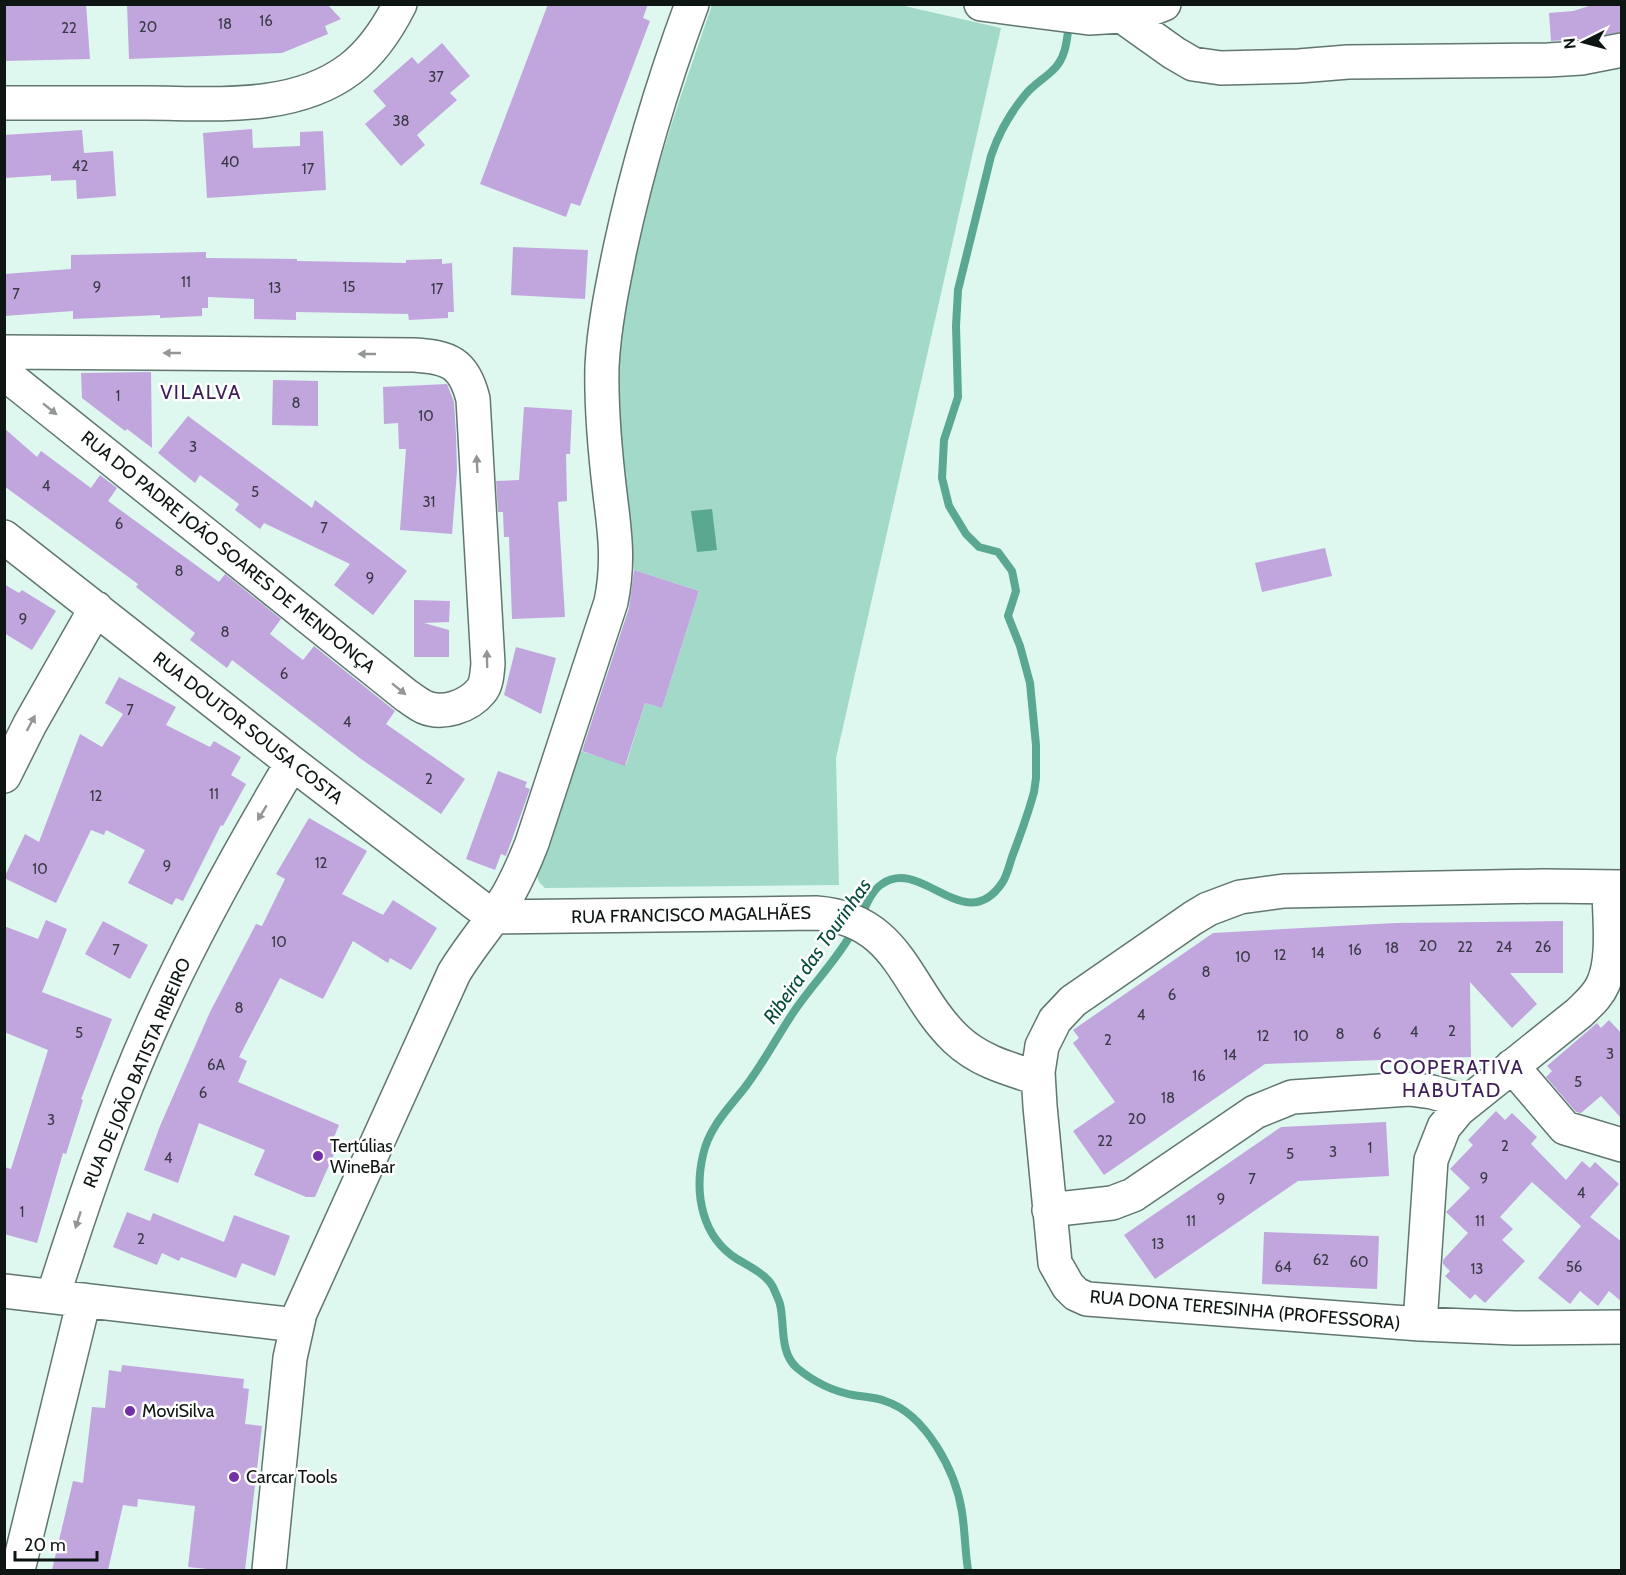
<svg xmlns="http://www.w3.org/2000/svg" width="1626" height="1575" viewBox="0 0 1626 1575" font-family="Cabin,sans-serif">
<rect width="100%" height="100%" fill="#def7ef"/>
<!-- green -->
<path fill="#a2d9c9" d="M712 5H900L1001 28 836 758 839 885 545 888 539 882 536 874 577 750 626 765 645 703 662 708 699 591 634 570C625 510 616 450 618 389 622 256 670 128 712 5Z"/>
<!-- water -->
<path fill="#5aa792" d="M712 509 717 550 697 552 691 511Z"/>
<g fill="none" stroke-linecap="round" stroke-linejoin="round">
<!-- stream -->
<path stroke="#5aa792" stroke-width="8" d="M860 918C866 906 871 891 882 884 921 856 965 938 1002 883 1007 876 1009 866 1012 857 1020 836 1028 814 1034 792L1036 778V745L1030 683 1020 646 1008 616 1016 591 1012 571 998 552 979 547 966 534 949 506 942 478 944 440 958 397 956 326 958 290 991 156C998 135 1011 112 1025 95 1033 85 1044 79 1053 70 1066 58 1067 40 1069 23
M854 929C838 959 814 982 795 1010 778 1035 764 1062 746 1086 729 1108 709 1127 703 1155 694 1194 702 1237 737 1259 749 1266 767 1275 773 1287 775 1292 778 1298 780 1304 785 1325 779 1352 797 1368 814 1382 832 1391 853 1395 864 1397 875 1397 885 1401 926 1414 956 1472 962 1512 965 1531 965 1551 968 1570"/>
</g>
<!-- building -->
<path fill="#c1a6de" d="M4 4H86L90 59 4 61Z
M127 4H327L341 19 325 26 328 34 282 53 129 59Z
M548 4H648L643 18 650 21 580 206 571 203 566 217 480 184Z
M1595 4H1622V32L1581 39 1551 41 1549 13 1573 11Z
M442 43 470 76 450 93 457 100 417 135 425 145 401 166 365 124 386 106 373 91 412 57 418 64Z
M252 129 253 148 300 146V132L323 131 326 190 207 198 203 133Z
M82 130 84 153 113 151 116 196 77 199 76 180 51 181V175L4 178V135Z
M513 247 588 250 585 299 511 295Z
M206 252V258L297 259V261L406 263V260L442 259V264L452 263 454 312H448V318L409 320 408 314 296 312V320L254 319V299L208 297V308H202V316L160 318V315L73 319V311L4 316V274L71 269V255Z
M151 372 152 448 127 429 125 431 82 398 81 373Z
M273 380 318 381V426L272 425Z
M447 384 454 402 456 435 457 471 452 534 400 530 406 449H399L398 423 384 424 383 387Z
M524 407 572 410 570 454H566L567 501 558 502 565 617 512 619 509 537H504L503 512H498L496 481 519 480Z
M188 416 312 508 315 500 407 571 373 615 334 585 350 564 264 523 260 529 235 510 239 504 200 475 195 483 158 453Z
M4 428 37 457 41 451 91 488 100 475 117 488 108 501 219 582 225 574 281 619 270 634 303 660 314 646 395 711 386 724 465 779 441 814 361 759 232 660 227 668 190 640 195 633 136 587 138 584 4 486Z
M1325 548 1332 576 1262 592 1255 563Z
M634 570 699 591 662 708 645 703 625 766 582 751 629 608Z
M4 584 19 593 22 590 56 611 32 650 4 633Z
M414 600 450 601 449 622 424 623 449 630V657H414Z
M516 647 556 658 541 714 504 695Z
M119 677 176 707 166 725 210 747 214 741 241 757 231 775 246 784 223 826 221 825 183 901 176 898 172 905 128 883 145 850 106 830 104 835 91 830 56 903 4 878 25 834 39 842 80 734 102 747 123 714 105 703Z
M498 771 527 782 525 787 530 789 506 856 501 854 495 870 466 859Z
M309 818 367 851 342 894 383 915 393 900 437 928 411 970 390 958 388 963 353 941 323 999 280 978 239 1057 247 1061 238 1082 339 1125 332 1142 338 1145 315 1197H306L254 1175 265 1150 199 1123 178 1183 144 1170 160 1126 210 1012 256 924 262 926 285 879 276 874Z
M46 920 67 929 42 992 112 1019 81 1099 83 1100 66 1154 63 1153 37 1243 4 1234V1167L11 1169 48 1050 4 1032V926L38 939Z
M103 921 148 945 130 979 85 954Z
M1563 921V973H1510L1537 1004 1512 1028 1470 982 1471 1057 1265 1064 1104 1175 1073 1131 1115 1102 1073 1043 1079 1038 1073 1030 1213 933 1395 923Z
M1609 1020 1622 1034V1119L1601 1096 1581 1113 1576 1112 1546 1077 1552 1071 1547 1066 1597 1023 1601 1028Z
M1496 1111 1505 1120 1512 1113 1537 1137 1531 1144 1566 1180 1582 1161 1590 1168 1595 1162 1619 1184 1590 1217 1622 1242V1302L1609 1291 1598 1306 1580 1291 1570 1304 1538 1278 1581 1226 1532 1182 1500 1217 1513 1229 1502 1240 1525 1261 1485 1303 1475 1294 1470 1299 1445 1276 1450 1271 1443 1264V1260L1468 1233 1446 1212 1470 1188 1450 1169 1473 1145 1468 1140Z
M1386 1122 1389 1176 1298 1181 1155 1279 1124 1235 1281 1127Z
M127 1212 150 1221 153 1213 224 1242 234 1215 290 1236 275 1276 242 1263 236 1278 181 1257 179 1261 162 1253 157 1265 113 1247Z
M1264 1232 1379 1236 1377 1289 1262 1284Z
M122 1365 244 1379 243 1388 249 1389 245 1424 262 1426 245 1570H217L188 1567 195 1506 138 1499 137 1507 123 1505 108 1570H52L73 1481 83 1483 92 1407 105 1408 109 1370 121 1372Z"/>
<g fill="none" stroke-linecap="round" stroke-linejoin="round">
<defs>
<path id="minor" d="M981 4 1089 18 1136 15 1164 4
M1122 16 1174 53 1193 64 1221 68 1299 66 1348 62 1548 60 1581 58 1622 50
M4 103C52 103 99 103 146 103 213 103 293 112 350 69 371 53 388 28 400 4
M4 352 414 355C449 357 464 363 473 399L488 664C487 673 487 684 481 691 468 707 442 715 424 707 418 704 413 700 407 696L4 373
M4 537 292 763 493 917 816 913C901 919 905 990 956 1039 979 1061 1009 1069 1038 1078
M4 776 30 724 96 608
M1622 887 1544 886 1284 891 1240 897 1208 909 1193 918 1073 1001 1055 1020 1042 1046 1038 1072 1040 1106 1055 1263 1068 1286 1076 1294 1087 1299 1420 1324 1514 1328 1622 1327
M1512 1066 1565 1128 1622 1145
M1049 1210 1112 1203 1133 1195 1255 1112 1292 1097 1409 1089 1432 1092 1468 1102
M4 1291 296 1325
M53 1296C83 1203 114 1109 155 1019 195 931 242 847 292 763
M1420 1324 1431 1160 1444 1127 1458 1110 1579 1013C1588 1004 1598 996 1603 984 1615 958 1609 916 1609 887
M18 1570 84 1300
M269 1570 290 1358 300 1313 454 973C470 946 492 922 508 895 517 879 525 861 532 843L611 602C619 563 615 533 610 494 605 452 601 408 602 366 604 327 612 288 620 249 638 165 662 85 692 4"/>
</defs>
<!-- minor casing -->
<use href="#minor" stroke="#60766f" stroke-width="36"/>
<!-- minor -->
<use href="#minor" stroke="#fff" stroke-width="33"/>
</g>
<!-- one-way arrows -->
<defs><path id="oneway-solid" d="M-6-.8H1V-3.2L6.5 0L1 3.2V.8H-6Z" transform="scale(1.5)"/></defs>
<g fill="#929695">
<use href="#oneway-solid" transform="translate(172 353) rotate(-180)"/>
<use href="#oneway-solid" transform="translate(367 354) rotate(-180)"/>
<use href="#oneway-solid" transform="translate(50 409) rotate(39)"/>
<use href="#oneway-solid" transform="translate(477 464) rotate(-93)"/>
<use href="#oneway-solid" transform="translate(487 659) rotate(-91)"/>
<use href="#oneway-solid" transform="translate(399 689) rotate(39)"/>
<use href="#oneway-solid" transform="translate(31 723) rotate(-62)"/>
<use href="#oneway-solid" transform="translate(262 813) rotate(121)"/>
<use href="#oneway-solid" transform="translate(78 1220) rotate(108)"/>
</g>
<!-- markers -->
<g fill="#7230a4" stroke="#fff" stroke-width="2">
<circle cx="318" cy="1156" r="6"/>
<circle cx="130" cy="1411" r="6"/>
<circle cx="234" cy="1477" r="6"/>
</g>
<g text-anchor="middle" stroke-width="5" stroke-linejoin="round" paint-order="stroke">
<!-- number labels -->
<g font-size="15" fill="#3a3a46">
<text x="266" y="26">16</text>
<text x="225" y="29">18</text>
<text x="148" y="32">20</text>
<text x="69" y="33">22</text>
<text x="436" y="82">37</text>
<text x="401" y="126">38</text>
<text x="230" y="167">40</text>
<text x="80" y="171">42</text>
<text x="308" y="174">17</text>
<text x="186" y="287">11</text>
<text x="97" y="292">9</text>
<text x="349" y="292">15</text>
<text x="275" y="293">13</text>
<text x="437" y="294">17</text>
<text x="16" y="299">7</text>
<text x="118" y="401">1</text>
<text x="296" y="408">8</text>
<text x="426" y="421">10</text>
<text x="193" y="452">3</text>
<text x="46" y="491">4</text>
<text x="255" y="497">5</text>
<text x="429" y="507">31</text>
<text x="119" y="529">6</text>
<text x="324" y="533">7</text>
<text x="179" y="576">8</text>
<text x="370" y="583">9</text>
<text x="23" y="624">9</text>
<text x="225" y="637">8</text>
<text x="284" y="679">6</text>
<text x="130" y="715">7</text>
<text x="347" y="727">4</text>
<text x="429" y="784">2</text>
<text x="214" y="799">11</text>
<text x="96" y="801">12</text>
<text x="321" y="868">12</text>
<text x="167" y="871">9</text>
<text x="40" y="874">10</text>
<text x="279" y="947">10</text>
<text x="1428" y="951">20</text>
<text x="1465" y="952">22</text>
<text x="1504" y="952">24</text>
<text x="1543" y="952">26</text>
<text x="1392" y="953">18</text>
<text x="116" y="955">7</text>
<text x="1355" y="955">16</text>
<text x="1318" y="958">14</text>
<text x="1280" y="960">12</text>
<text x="1243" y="962">10</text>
<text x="1206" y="977">8</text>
<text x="1172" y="1000">6</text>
<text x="239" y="1013">8</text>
<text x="1141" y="1020">4</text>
<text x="1452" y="1036">2</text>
<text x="1414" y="1037">4</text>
<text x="79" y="1038">5</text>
<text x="1340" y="1039">8</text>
<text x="1377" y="1039">6</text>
<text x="1263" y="1041">12</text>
<text x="1301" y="1041">10</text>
<text x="1108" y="1045">2</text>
<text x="1610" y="1059">3</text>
<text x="1230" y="1060">14</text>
<text x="216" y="1070">6A</text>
<text x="1199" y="1081">16</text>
<text x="1578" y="1087">5</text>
<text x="203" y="1098">6</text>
<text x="1168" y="1103">18</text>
<text x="1137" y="1124">20</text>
<text x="51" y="1125">3</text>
<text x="1105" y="1146">22</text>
<text x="1505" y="1151">2</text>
<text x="1370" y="1153">1</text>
<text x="1333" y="1157">3</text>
<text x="1290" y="1159">5</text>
<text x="168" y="1163">4</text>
<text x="1484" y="1183">9</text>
<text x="1252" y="1184">7</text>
<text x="1581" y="1198">4</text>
<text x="1221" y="1204">9</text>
<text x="22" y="1217">1</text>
<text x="1191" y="1226">11</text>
<text x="1480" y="1226">11</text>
<text x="141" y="1244">2</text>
<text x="1158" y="1249">13</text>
<text x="1321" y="1265">62</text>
<text x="1359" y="1267">60</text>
<text x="1283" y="1272">64</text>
<text x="1574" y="1272">56</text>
<text x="1477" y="1274">13</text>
</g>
<!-- street labels -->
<g font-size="18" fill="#0d1613" stroke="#fff">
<text transform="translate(228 552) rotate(39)" y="6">RUA DO PADRE JOÃO SOARES DE MENDONÇA</text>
<text transform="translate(248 728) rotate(38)" y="6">RUA DOUTOR SOUSA COSTA</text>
<text transform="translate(691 915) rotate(-1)" y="6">RUA FRANCISCO MAGALHÃES</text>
<text transform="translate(137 1073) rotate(-67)" y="6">RUA DE JOÃO BATISTA RIBEIRO</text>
<text transform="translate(1245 1310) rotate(5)" y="6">RUA DONA TERESINHA (PROFESSORA)</text>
</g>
<!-- poi labels -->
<g font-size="18" fill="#0d1613" stroke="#fff" text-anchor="start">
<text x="330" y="1152">Tertúlias<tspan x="330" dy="21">WineBar</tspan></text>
<text x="142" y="1417">MoviSilva</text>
<text x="246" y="1483">Carcar Tools</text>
</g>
<!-- neighbourhood labels -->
<g font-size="20" letter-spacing="1.5" fill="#3d1e57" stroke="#fff">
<text x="201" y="399">VILALVA</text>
<text x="1452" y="1074">COOPERATIVA<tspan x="1452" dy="23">HABUTAD</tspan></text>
</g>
<!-- water labels -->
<g font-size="20" font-style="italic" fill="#044b3d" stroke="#fff">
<text transform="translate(817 951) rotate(-55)" y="7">Ribeira das Tourinhas</text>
</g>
</g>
<!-- border -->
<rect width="1626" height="1575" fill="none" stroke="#0d1613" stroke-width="12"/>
<!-- north arrow -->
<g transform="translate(1584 42) rotate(264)" stroke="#ffffff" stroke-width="4.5" paint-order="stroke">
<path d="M0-4.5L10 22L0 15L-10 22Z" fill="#0d1613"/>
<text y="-9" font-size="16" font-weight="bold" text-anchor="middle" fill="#0d1613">N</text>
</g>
<!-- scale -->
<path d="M15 1551v9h82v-9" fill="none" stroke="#0d1613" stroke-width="3"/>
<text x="24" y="1551" font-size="18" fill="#0d1613" stroke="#ffffff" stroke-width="4.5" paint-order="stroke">20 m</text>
</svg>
